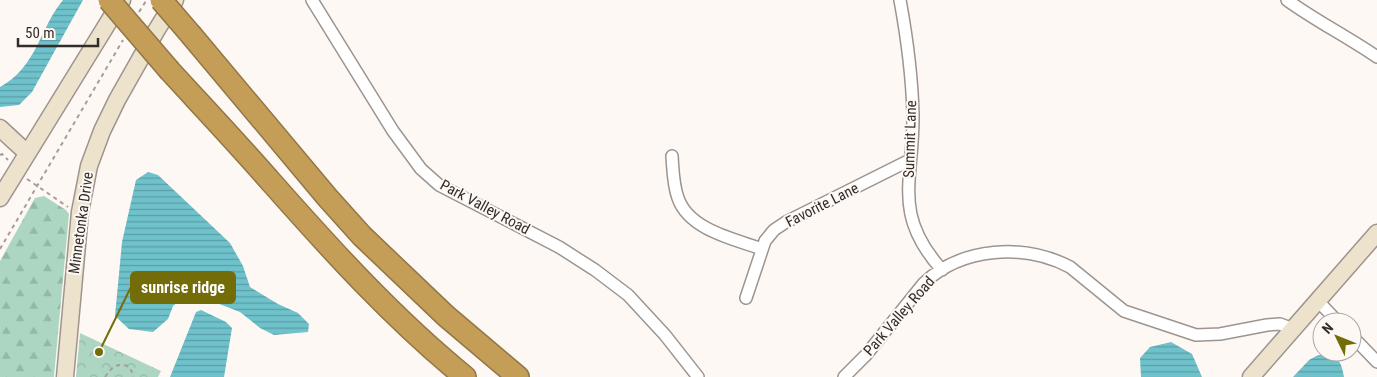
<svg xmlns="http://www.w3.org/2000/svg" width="1377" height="377" viewBox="0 0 1377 377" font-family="'Roboto Condensed',sans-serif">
<defs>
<pattern id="forest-firs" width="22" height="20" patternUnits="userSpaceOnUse" patternTransform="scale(1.25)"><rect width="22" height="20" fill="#acd6c2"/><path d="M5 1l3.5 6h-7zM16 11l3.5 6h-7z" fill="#94b8a7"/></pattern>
<pattern id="park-crowns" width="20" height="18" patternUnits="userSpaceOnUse" patternTransform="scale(1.25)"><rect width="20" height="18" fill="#acd6c2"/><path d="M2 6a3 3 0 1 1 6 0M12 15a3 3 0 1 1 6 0" fill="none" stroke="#94b8a7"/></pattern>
<pattern id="water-rules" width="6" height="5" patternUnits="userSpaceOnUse" patternTransform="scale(1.25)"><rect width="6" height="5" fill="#6fc2cb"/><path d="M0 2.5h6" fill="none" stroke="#5c9ea5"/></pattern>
</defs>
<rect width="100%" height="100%" fill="#fef8f4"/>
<!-- forest -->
<path fill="url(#forest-firs)" d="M44 196 66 210 69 214 54 377H0V261L35 198Z"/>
<!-- park -->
<path fill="url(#park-crowns)" d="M80 333 161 371 158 377H76Z"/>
<!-- water -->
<path fill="url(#water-rules)" d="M63 0H83L32 92 19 105 0 107V87C37 67 39 29 63 0Z
M148 172 158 175 230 243 243 266 250 287 278 304 298 313 309 324 308 332 274 335 260 328 240 312 201 297 186 295 173 306 168 319 153 332 129 329 115 316 122 242 136 180Z
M201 310 226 322 232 328 224 377H170L196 312Z
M1171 342 1192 354 1202 377H1141L1140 358 1150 347Z
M1318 355C1336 355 1341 358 1344 377H1293L1309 360Z"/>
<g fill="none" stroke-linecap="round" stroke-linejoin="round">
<defs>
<path id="street" d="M312 0 393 131 421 169 439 185 559 247 595 270 628 295 665 335 698 377
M900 0C907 38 912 76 913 114 914 180 891 213 942 270
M1287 0C1316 21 1348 37 1377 57
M672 156C673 170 673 185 678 198 689 230 734 239 762 249
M746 298 765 241 774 230 786 222 910 160
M1317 300 1338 322
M1352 336 1377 362
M844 377 866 355 924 283C962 247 1024 243 1070 267L1124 311 1196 335 1220 334 1267 325 1280 324 1293 329"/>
<path id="secondary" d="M0 128 27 153
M0 198 122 0
M65 377 80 212 89 166 102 131 117 100 156 31 175 0
M1251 377 1377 233"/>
<path id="highway" d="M192 36 327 197 362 236 446 316 518 377
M170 71C204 108 239 145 272 183 333 252 394 319 465 377"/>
</defs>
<!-- street casing -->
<use href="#street" stroke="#9e948f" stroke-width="14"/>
<!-- secondary casing -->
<use href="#secondary" stroke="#9e948f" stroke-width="19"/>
<!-- highway casing -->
<use href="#highway" stroke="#917647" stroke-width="24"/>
<!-- path -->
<path stroke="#a49e9b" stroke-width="2" stroke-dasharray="4 4" stroke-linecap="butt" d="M139 12 146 1
M0 155 2 154 8 160
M27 179 68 207
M0 249 123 40
M105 377C112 367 115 363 128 366L132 372 133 377"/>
<!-- street -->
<use href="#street" stroke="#fff" stroke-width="11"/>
<!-- secondary -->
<use href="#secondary" stroke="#ede2cc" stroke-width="16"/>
<!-- highway -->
<use href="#highway" stroke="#c49d56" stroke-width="21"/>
<defs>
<path id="highway-bridge" d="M109 0 170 71
M161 0 192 36"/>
</defs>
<!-- highway-bridge casing -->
<use href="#highway-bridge" stroke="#917647" stroke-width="24" stroke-linecap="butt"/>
<!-- highway-bridge -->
<use href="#highway-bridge" stroke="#c49d56" stroke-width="21"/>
</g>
<g text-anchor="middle" stroke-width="4" stroke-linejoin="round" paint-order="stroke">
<!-- street labels -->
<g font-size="15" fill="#322d2b" stroke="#fef8f4">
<text transform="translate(910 139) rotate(-88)" y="5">Summit Lane</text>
<text transform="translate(822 205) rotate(-27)" y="5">Favorite Lane</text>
<text transform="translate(485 207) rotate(28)" y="5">Park Valley Road</text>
<text transform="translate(81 223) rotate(-82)" y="5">Minnetonka Drive</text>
<text transform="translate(899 316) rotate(-49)" y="5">Park Valley Road</text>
</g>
</g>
<!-- callouts -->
<path fill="none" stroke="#726c09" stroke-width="2" d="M99 352L131 287"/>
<circle fill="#726c09" stroke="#fef8f4" stroke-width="2" cx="99" cy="352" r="5"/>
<rect fill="#726c09" stroke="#726c09" stroke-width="2" x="131" y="272" width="104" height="31" rx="5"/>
<g font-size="16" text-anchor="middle" font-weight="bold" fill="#fff">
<text x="183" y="293">sunrise ridge</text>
</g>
<!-- north arrow -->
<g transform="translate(1337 337) rotate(313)"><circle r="24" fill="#fef8f4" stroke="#aca7a4"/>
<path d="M0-4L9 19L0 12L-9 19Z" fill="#726c09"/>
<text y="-8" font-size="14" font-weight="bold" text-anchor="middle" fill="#322d2b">N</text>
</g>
<!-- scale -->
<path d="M18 38v8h80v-8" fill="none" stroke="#322d2b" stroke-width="2.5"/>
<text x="25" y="38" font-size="15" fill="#322d2b" stroke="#fef8f4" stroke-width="4" paint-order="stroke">50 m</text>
</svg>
